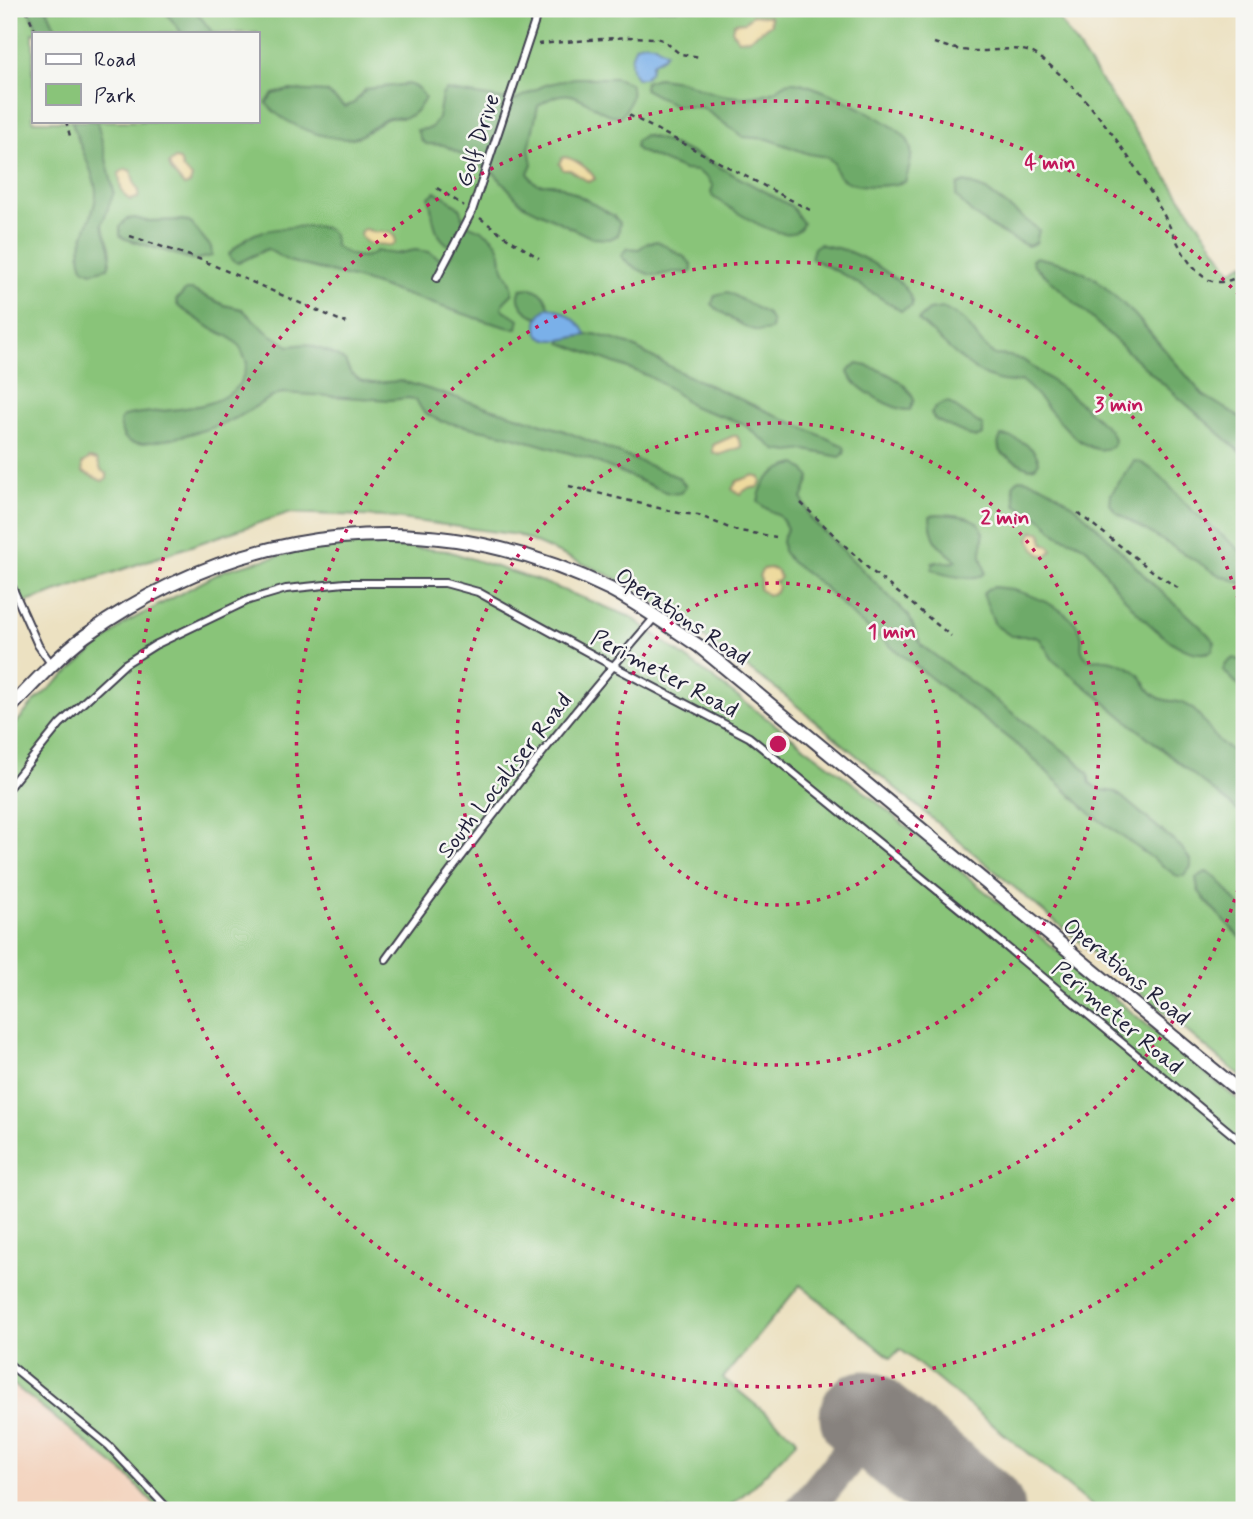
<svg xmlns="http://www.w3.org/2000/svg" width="1253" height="1519" viewBox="0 0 1253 1519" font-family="Mynerve,sans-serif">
<rect width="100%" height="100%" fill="#f6f6f2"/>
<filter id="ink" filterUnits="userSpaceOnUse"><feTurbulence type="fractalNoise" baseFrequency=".0143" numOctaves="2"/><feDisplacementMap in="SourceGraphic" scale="14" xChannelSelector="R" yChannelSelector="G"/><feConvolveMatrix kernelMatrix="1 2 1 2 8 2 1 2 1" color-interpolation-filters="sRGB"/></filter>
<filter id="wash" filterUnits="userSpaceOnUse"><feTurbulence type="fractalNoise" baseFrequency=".00686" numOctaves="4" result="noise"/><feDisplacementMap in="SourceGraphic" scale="28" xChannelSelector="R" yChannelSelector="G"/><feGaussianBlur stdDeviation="1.57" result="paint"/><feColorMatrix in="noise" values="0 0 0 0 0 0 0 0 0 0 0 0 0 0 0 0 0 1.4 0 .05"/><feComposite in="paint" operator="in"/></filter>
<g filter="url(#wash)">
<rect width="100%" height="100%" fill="#ece1c1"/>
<!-- built -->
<path fill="#f3d4bf" d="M9 1381 129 1477 159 1510H9Z"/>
<!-- green -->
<path fill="#89c479" stroke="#56735a" stroke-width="2" fill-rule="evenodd" d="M9 9H1020L1058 18 1231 271 1244 263V1079L778 690 631 585 518 535 386 517 288 513 9 608ZM33 33H257V121H33Z
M337 541 448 551 545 583 631 617 861 789 1244 1105V1510H1097L900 1349 891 1358 800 1285 723 1378 796 1438V1442L750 1489 725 1510H159L129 1477 9 1381V732L34 702 125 623 225 570Z"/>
<!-- forest -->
<path fill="#6eaa69" stroke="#486652" stroke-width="2" d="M29 9H47L58 33H39Z
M163 9H194L213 33H182Z
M574 78H615L630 83C634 96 629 107 621 116 588 117 580 75 538 106L529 148 532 164 528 173C538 193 545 179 560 186 578 194 596 206 614 216L620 223 618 235 610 239 592 238 522 204 496 175 472 160 444 145 426 144 421 140 417 130 431 128 438 118 442 95 446 90 513 101 545 85Z
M657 78C666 79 676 79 684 82 701 88 710 94 729 96 745 98 762 97 776 90 781 87 785 83 790 82 809 80 892 121 905 137 917 150 909 168 905 182 884 187 835 192 834 163L827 157 809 154 768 139 743 137 703 108 674 105 644 89 645 82Z
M409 84 419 89 425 98C420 107 414 117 402 118 396 118 391 117 386 119 376 124 365 136 354 138 327 142 282 124 266 103L273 94 289 90 327 92 345 107 354 103 366 89Z
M72 121H97L114 192 102 224C107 241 115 251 108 268L92 272 84 269C71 245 95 220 96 195 97 176 76 141 72 121Z
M644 135 662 140 701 157 791 206 803 223C794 254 729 207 713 197L711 192 713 186 707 178 697 171 684 170 639 151 635 147 636 141Z
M965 182 986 190 1039 230 1036 243 1028 246C1002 234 973 219 956 196L958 185Z
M435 192 444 196 461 209 464 223C479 229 494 233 500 250 502 255 501 262 503 266 507 278 512 278 513 293L504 302 502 308C507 314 513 314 519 319L517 328H510L485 321 364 281 288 261 267 249 238 263 231 259 229 254C237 246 245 238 255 234 269 229 319 221 331 231 335 234 335 241 335 246 347 254 363 263 376 251L396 254 415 250 429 252 439 258 448 259 453 254V248C432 236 434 219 429 197Z
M135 218 146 221 183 220 191 223 211 247 212 256 194 260 123 238 120 235V227L126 219Z
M657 241 686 258 692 265V270L688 273C676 271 671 272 660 275 649 278 628 264 621 256L627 248 639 249 647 243Z
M819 244C829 247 842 248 852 253 869 260 915 285 912 306L901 311 846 276 811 258 814 248Z
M1036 257 1065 264 1095 278 1135 315 1203 395 1244 420V455L1153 375 1034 265 1032 260Z
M530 288C541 291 546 295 549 307L538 317C525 313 514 302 521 289Z
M186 290H192L224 305 242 309 267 332 289 346 306 344 329 352 345 361 350 372 360 380 372 383 402 381 562 430 678 477 686 486C682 495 677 494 668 493L590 459 503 434 440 421 424 413 416 400 409 398 390 400 282 393C264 399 251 411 234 419 218 427 142 450 128 441 121 436 121 428 120 421L124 416C158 408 216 414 239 384 243 379 245 370 247 363L239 345 228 336 212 329 178 306 176 300Z
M728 292 767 314 772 322 771 329C755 338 732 318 717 309L712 304 715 295Z
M943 308 964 320 984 346 995 355 1010 356 1023 360 1071 395 1110 430 1114 439 1113 446C1081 466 1044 394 1021 381 982 390 946 343 918 320L929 310Z
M595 334 628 344 682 373 842 445 845 449 844 454 840 457 805 450 790 452 776 450 742 423 694 407 671 389 646 375 561 343 562 339Z
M858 364C879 368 906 379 914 400L910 410C895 412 852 387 848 372L851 367Z
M948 402 983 426V435L975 438 935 420 931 413C936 406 939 404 948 402Z
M1001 436C1015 436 1037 447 1039 462L1035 467 1029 468C1016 461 990 454 1001 436Z
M1134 461C1153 462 1178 498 1193 511 1209 526 1228 539 1244 554V584L1219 575 1116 512 1110 504 1111 494Z
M796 464 805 470 810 478 802 499 811 519 909 616 921 645 1075 759 1088 773 1090 783 1100 790 1116 792 1181 847 1191 861V867L1184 876H1177L1091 814 1027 753 857 620 822 585 791 562 783 551 782 541 787 529C778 508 772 516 758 502 761 480 774 469 796 464Z
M1019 479C1063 480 1124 557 1156 587 1176 605 1197 621 1215 642L1212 651C1181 665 1131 607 1114 585 1105 574 1098 560 1088 550 1080 541 1070 541 1060 536 1053 532 1050 526 1044 521 1036 514 1025 511 1016 505L1013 485Z
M937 514C951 515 979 514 983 532 985 540 980 548 981 556 982 561 985 567 985 573 976 582 943 576 932 569V563C940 560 947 563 954 562L956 560C937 545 931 540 930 516Z
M994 587C1020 589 1068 606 1080 631 1086 643 1075 648 1089 660 1106 657 1133 664 1143 680 1147 686 1149 692 1156 696 1163 702 1174 700 1182 703 1201 710 1206 728 1219 741 1227 749 1238 752 1244 761V816L1053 660 1040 639 1033 636H1011L995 625 983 594 987 589Z
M1233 658 1244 661V691L1223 670 1226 664Z
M1206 872 1216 877 1244 911V942L1206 901 1198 890 1196 878Z"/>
<!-- sand -->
<path fill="#eeda9e" stroke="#887e6c" stroke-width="2" d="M752 15 770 16 771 24 749 39 738 40 732 30 734 23 745 22Z
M563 157C573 157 591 170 595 179L589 182 570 170H563L559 163Z
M175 159 180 160 183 169 192 177 190 184 184 186 171 170 169 164Z
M126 169 131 171 135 185 139 191 138 198 130 200 126 197 121 189 119 173Z
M366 229 374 232H389L395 237V243L391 246C376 241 371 251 360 235L362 230Z
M733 436H737L742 447 719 455 713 452V445Z
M90 458 97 460 101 470 107 474V479L102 481 83 472 82 464Z
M755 475 760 478 761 482 758 487 747 489 740 494 732 489 737 481Z
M1033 531 1042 533 1043 543 1050 546 1052 550 1047 556 1039 554 1029 539Z
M770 568 777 571 780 577 778 581H774L778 586 776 592 768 595 759 589 761 580 759 576 763 569Z"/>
<!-- water -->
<path fill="#7ab0e9" stroke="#4e6992" stroke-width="2" d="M643 43 653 44 666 52 663 57 652 63 650 72 644 78H636C629 67 630 56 636 45Z
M549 307C560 308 585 325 586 335 569 337 552 346 538 334 535 320 538 314 549 307Z"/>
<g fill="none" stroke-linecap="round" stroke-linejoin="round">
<!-- taxiway -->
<path stroke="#87827e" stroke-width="37" d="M804 1510 875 1424"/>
<!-- runway -->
<path stroke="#87827e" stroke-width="91" d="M865 1416 979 1510"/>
</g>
</g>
<g filter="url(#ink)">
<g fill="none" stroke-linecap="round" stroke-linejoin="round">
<defs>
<path id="lane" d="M437 278 472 211 534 24 537 9
M9 580 38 645 52 665
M9 787 60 724 125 664 155 645 249 600 286 589 345 583H445L478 592 613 666 749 737 986 930 1244 1144
M386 959C471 841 560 727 655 617
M9 1364 109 1446 169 1510"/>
<path id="street" d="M9 709C33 684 57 657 85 636 244 522 433 502 610 589 641 605 670 627 699 646L1244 1095"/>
</defs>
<!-- lane casing -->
<use href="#lane" stroke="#403f4f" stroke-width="10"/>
<!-- street casing -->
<use href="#street" stroke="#403f4f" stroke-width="16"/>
<!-- path -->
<path stroke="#403f4f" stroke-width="2.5" stroke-dasharray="5 5" stroke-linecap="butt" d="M26 9 36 33
M934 43C947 47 961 51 975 51 994 52 1022 44 1038 56 1090 95 1129 155 1161 210 1174 232 1183 262 1204 277 1217 287 1233 280 1244 273
M538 44 628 37 656 38 663 40 680 54 700 57
M629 115 810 210
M66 121 71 140
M437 188 464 206
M480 218 506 237 539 258
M130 236 199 259 346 323
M569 486 679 513 698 515 734 530 776 537
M801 503 868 568 951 636
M1078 513 1155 573 1181 590"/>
<!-- lane -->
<use href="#lane" stroke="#fff" stroke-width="6"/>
<!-- street -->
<use href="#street" stroke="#fff" stroke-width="12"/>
</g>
</g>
<!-- distance rings -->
<g fill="none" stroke="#c2185b" stroke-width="3.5" stroke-dasharray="3.5 7">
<circle cx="778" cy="744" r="161"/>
<circle cx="778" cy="744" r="321"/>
<path d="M1244 869A482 482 0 1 1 1244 619"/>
<path d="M1241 1191A643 643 0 1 1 1241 297"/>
</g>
<g text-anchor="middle" stroke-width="5" stroke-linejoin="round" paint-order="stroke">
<!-- street labels -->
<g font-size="23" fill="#22223b" stroke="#f6f6f2">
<text transform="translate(477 140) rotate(-72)" y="8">Golf Drive</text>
<text transform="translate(683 616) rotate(34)" y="8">Operations Road</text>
<text transform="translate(665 673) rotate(28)" y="8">Perimeter Road</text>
<text transform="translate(504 775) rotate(-52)" y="8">South Localiser Road</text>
<text transform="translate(1127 971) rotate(39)" y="8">Operations Road</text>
<text transform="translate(1118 1017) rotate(40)" y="8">Perimeter Road</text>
</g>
</g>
<circle cx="778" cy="744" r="10" fill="#c2185b" stroke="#f6f6f2" stroke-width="3.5"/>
<g font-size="21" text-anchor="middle" font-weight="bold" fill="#c2185b" stroke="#f6f6f2" stroke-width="5" stroke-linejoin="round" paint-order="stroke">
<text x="1050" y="169">4 min</text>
<text x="1119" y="411">3 min</text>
<text x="1005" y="524">2 min</text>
<text x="892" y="638">1 min</text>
</g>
<!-- margin -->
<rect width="1253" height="1519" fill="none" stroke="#f6f6f2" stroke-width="35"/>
<!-- legend -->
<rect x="32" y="32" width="228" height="91" fill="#f6f6f2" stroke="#a1a1a9" stroke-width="2"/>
<rect x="46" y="54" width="35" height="10" fill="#ffffff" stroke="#a1a1a9" stroke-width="2"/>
<text x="94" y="66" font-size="21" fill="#22223b">Road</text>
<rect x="46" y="84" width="35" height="21" fill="#89c479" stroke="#a1a1a9" stroke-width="2"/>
<text x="94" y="102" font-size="21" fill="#22223b">Park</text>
</svg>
